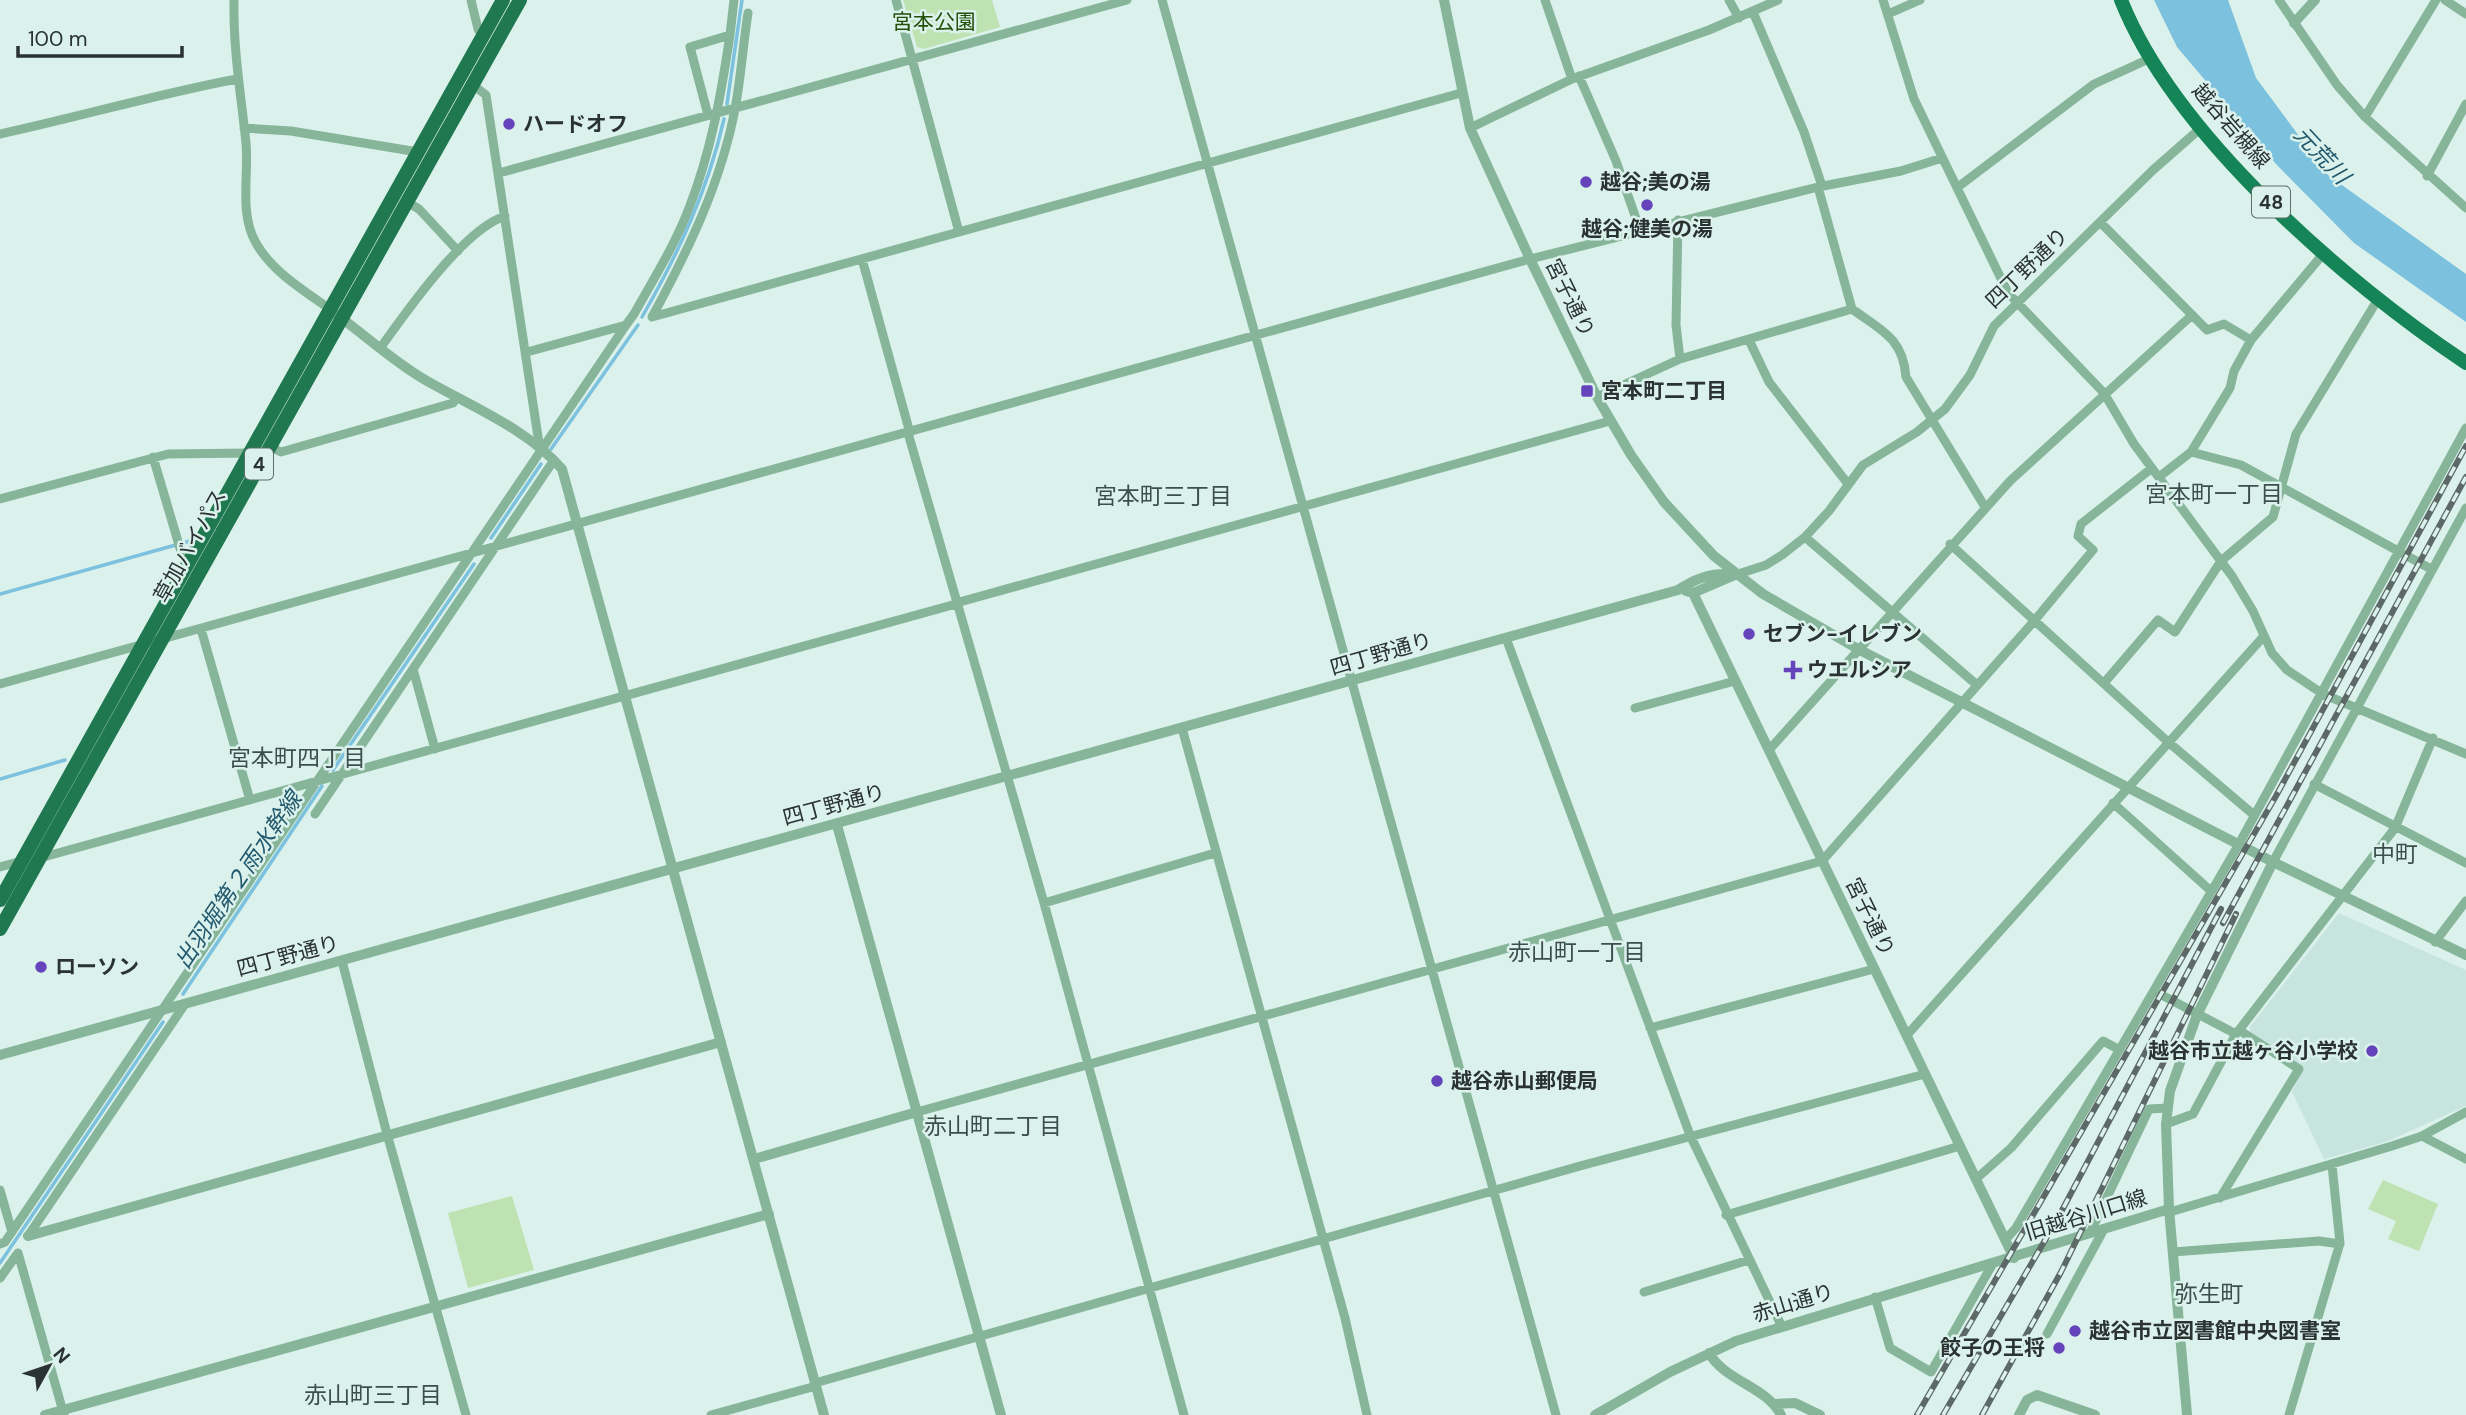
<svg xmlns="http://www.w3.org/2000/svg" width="2466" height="1415" viewBox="0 0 2466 1415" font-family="'DM Sans','Noto Sans JP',sans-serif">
<rect width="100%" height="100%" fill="#dbf1ec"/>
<!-- built -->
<path fill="#c7e5de" d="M2339 913 2466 970V1106L2386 1142 2324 1159 2292 1092 2304 1067 2250 1034V1027Z"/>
<!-- green -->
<path fill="#bee2b2" d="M903 0H992L1000 27 924 49 917 47Z
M2383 1180 2438 1204 2419 1251 2388 1239 2396 1221 2368 1209Z
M512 1196 534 1270 468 1288 448 1213Z"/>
<!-- water -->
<path fill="#7cc1dd" d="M2154 0H2228L2256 78 2328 175 2466 274V322L2354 243 2276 164 2177 47Z"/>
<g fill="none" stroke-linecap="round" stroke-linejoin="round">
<!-- stream -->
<path stroke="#7cc1dd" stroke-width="3.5" d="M727 104 742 0
M642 317C678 254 708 190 724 119
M551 449 638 325
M491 538 541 464
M0 594 190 541
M333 770 474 564
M0 779 65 760
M183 994 322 786
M0 1263 163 1022"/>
<!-- minor -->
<path stroke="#86b59a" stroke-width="9" d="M234 0C233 49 241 95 246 143 249 175 239 214 256 243 272 272 305 291 331 310
M471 0 478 29 483 37
M896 0 959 232
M1162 0 1556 1415
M1545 0 1572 79
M1729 0 1739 18
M1883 0 1914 99 2008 293 2104 393 2134 444 2232 576 2253 611 2272 653 2287 670 2323 694 2466 754
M2279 0 2337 85 2365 117 2466 208
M2445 0 2466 14
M1753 12 1804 132 1822 186
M748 13C743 45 741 77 735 109 721 183 688 251 652 317L1461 93
M1888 14 1920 0
M1579 76 1616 161 1640 230
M473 85 486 95 540 450
M708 115 690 47 730 35 734 0
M2365 117 2436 0
M244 128 291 131 418 152
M1470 128 1572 79 1709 30 1778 0
M0 134C79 117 157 94 237 79
M499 173 1127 0
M2427 176 2466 104
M1818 187 1852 309
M1958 187 2094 84 2151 58
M407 202 419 209 458 251
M1678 220 1676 325 1680 359 1852 309C1881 330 1903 338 1906 377L1985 507
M2101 223 2207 330 2224 324 2251 340
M862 259 910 433
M1749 340 1769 382 1848 484
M381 347C407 311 463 230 505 216
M527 352 626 325 634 314C653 280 675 245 689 208 711 152 721 95 730 35
M1597 397 1680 359
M908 433 1044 903 1184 1415
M268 446 281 452 453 403 457 397
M2191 452 2241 465 2431 569
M153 457 182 555 190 560
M2159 477 2191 452 2230 388 2234 371 2251 340 2323 254
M0 499 168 454 250 453
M1805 537 1977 685
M1950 544 2167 741 2254 815
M1735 575 1766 565 1782 555 1805 537 1829 511 1863 465 1917 432 1945 409 1970 375 1994 326 2153 170 2202 127
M956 603 1610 421
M201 629 250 800
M1506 638 1690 1135 1781 1325
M413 669 435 749
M2104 683 2158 620 2175 632 2221 561 2273 517 2296 434 2378 299
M0 684 1530 259 1818 187 1901 171 1942 158
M1635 708 1735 681
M1182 728 1345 1318 1367 1415
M1769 750 2010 481 2191 316
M2314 784 2466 863
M2113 803 2211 891
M315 814 554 460
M40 858 956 604
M2273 862 2466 508
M0 867 22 861
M1044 903 1215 853
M2435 942 2466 901
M342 961 387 1134 466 1415
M2154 991 2236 1034
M1650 1028 1874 969
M1907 1035 2264 636
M917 1112 1822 861 2035 620 2093 550 2078 536 2081 524 2152 468
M2166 1124 2193 1114 2236 1034 2395 828 2433 738
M2422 1136 2466 1159
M1976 1179 2011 1148 2103 1041 2120 1050
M0 1190 12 1232
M2220 1198 2299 1069 2239 1030
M2170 1212 2392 1146 2422 1136 2466 1112
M1726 1215 1960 1146
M2090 1233 2149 1109 2168 1108
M28 1236 185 1004
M2005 1240 2016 1228 2239 844 2466 428
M0 1244 5 1242 626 325
M2173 1252 2319 1241 2340 1244
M0 1278 18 1253 64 1415
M1644 1292 1749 1260
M1875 1297 1890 1348 1931 1372 1992 1265
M2180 1323 2313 1337
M2047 1334 2104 1229
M815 1383 1580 1166 1925 1074
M711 1415 816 1386
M2289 1415 2340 1243 2332 1165"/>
<!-- tertiary -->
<path stroke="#86b59a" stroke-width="10" d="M1444 0 1470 128 1530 259 1597 397 1631 455 1664 502 1714 556 1763 594 1858 649 2273 862 2466 955
M2294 23 2315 0
M336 314C366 336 395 363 427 381 473 407 527 429 562 469L824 1415
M1686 591 1693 593 1735 575
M1693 593 2014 1258
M837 825 1001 1415
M0 1055 1678 590C1696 578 1714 571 1735 575
M754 1159 917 1112
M28 1236 721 1042
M1709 1353C1726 1382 1766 1386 1781 1415
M1775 1404 1795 1403 1820 1415
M45 1415 769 1214
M1595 1415 1670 1372 1736 1341 2169 1209
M2019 1415 2027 1400 2037 1395 2095 1415
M2187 1415 2169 1209 2166 1124 2170 1091 2197 1015 2273 862"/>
<!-- primary -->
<path stroke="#158557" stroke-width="14" d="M2121 0C2175 136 2346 283 2466 363"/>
<!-- trunk -->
<path stroke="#207851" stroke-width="14" d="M0 900 503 0
M0 929 520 0"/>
<defs>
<path id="rail" d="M2223 923 2466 477
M1917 1415 2276 796 2466 446
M1943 1415 2058 1218 2221 909
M1982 1415 2061 1272 2236 914"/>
</defs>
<!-- rail casing -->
<use href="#rail" stroke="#5d6966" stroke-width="6"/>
<!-- rail -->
<use href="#rail" stroke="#dbf1ec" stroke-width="3.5" stroke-dasharray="10" stroke-linecap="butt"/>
</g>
<!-- markers -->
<g fill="#6443bb" stroke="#dbf1ec" stroke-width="2.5">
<circle cx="509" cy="124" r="7"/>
<circle cx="1586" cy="182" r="7"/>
<circle cx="1647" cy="205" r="7"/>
<rect x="1580" y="384" width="14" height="14" rx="3.5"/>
<circle cx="1749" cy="634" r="7"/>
<path d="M1789.5 659.5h7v7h7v7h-7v7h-7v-7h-7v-7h7z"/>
<circle cx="41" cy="967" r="7"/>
<circle cx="2372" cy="1051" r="7"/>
<circle cx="1437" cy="1081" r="7"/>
<circle cx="2075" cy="1331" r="7"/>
<circle cx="2059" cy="1348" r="7"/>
</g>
<g text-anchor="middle" stroke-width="5" stroke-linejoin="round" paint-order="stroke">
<!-- shield labels -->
<g fill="#dbf1ec" stroke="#5f6c69" stroke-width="2">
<rect x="2252" y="186.5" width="38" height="31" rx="5"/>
<rect x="245" y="448.5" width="28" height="31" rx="5"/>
</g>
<g font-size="19" font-weight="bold" fill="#2a3331">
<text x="2271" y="209">48</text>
<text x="259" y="471">4</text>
</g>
<!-- park labels -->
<g font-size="21" fill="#225009" stroke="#dbf1ec">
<text x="934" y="29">宮本公園</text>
</g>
<!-- poi labels -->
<g font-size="21" font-weight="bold" fill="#2a3331" stroke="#dbf1ec" text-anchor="start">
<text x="523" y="131">ハードオフ</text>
<text x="1600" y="189">越谷;美の湯</text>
<text x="1647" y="236" text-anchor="middle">越谷;健美の湯</text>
<text x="1601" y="398">宮本町二丁目</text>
<text x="1763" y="641">セブン-イレブン</text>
<text x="1807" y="677">ウエルシア</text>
<text x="55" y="974">ローソン</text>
<text x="2358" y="1058" text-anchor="end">越谷市立越ヶ谷小学校</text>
<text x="1451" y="1088">越谷赤山郵便局</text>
<text x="2089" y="1338">越谷市立図書館中央図書室</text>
<text x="2045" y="1355" text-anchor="end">餃子の王将</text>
</g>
<!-- street labels -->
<g font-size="21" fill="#2a3331" stroke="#dbf1ec">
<text transform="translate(2231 126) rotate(49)" y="7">越谷岩槻線</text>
<text transform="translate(2027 268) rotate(-44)" y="7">四丁野通り</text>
<text transform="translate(1570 298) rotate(64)" y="7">宮子通り</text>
<text transform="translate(190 546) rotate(-61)" y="7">草加バイパス</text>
<text transform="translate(1381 654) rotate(-16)" y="7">四丁野通り</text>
<text transform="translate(834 805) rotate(-15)" y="7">四丁野通り</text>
<text transform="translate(1870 917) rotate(64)" y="7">宮子通り</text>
<text transform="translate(288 956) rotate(-15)" y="7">四丁野通り</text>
<text transform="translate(2086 1215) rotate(-17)" y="7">旧越谷川口線</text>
<text transform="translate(1793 1303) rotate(-17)" y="7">赤山通り</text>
</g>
<!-- water labels -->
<g font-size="23" font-style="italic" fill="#235a6e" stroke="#dbf1ec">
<text transform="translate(2322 155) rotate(47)" y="8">元荒川</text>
<text transform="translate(238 880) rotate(-56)" y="8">出羽堀第２雨水幹線</text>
</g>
<!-- neighbourhood labels -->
<g font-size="23" fill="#3c4f4b" stroke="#dbf1ec">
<text x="2214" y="502">宮本町一丁目</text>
<text x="1163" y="504">宮本町三丁目</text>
<text x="297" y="766">宮本町四丁目</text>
<text x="2395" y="862">中町</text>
<text x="1577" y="960">赤山町一丁目</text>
<text x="993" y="1134">赤山町二丁目</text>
<text x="2209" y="1302">弥生町</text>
<text x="373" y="1403">赤山町三丁目</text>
</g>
</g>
<!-- north arrow -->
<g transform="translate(49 1366) rotate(50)" stroke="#dbf1ec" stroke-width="5" paint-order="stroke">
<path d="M0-5L12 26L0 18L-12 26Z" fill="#2a3331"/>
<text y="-10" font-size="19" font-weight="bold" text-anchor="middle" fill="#2a3331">N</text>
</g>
<!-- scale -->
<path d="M18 46v10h164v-10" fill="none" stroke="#2a3331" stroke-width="3.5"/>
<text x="28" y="46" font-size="21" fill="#2a3331" stroke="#dbf1ec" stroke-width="5" paint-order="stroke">100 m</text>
</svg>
